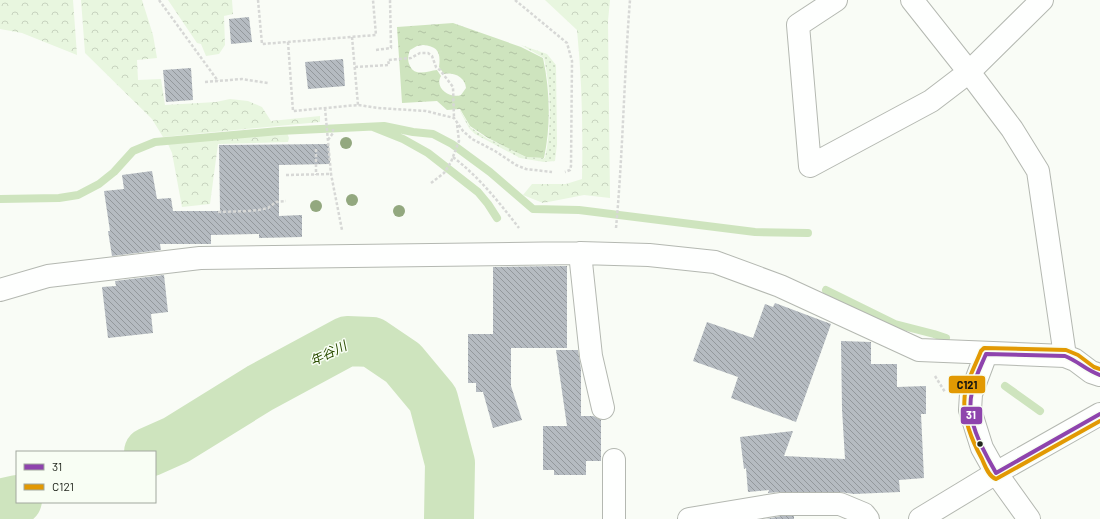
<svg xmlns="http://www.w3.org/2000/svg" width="1100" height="519" viewBox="0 0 1100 519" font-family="Barlow,'Noto Sans JP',sans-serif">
<defs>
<pattern id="grass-dots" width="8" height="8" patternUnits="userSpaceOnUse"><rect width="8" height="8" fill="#e8f6df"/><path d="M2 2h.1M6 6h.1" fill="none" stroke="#c7d3bf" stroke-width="1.8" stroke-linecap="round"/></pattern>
<pattern id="forest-crowns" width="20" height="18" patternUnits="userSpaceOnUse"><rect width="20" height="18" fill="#e8f6df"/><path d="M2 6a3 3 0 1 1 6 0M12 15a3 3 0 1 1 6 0" fill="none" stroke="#c7d3bf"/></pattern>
<pattern id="water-ripples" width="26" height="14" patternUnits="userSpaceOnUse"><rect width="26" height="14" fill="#cee4be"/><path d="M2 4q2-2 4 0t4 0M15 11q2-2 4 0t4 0" fill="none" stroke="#b1c3a3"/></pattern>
<pattern id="building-back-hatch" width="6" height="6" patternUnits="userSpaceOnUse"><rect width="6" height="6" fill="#b5bbc1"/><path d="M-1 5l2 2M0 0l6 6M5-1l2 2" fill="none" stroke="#93989c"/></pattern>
</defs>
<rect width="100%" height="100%" fill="#f9fcf6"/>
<!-- grass -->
<path fill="url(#grass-dots)" d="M521 45 547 54 556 65 557 144 555 161 544 162 520 158 475 134 469 128 460 111V110L470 127 488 139 510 148 525 157 545 158C552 126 551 90 544 58Z"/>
<!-- forest -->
<path fill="url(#forest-crowns)" d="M0 0H73L77 55 22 33 0 29Z
M81 0H142L153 35 157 58 137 60 138 80 161 79 165 105 216 102 230 99 248 101 262 107 271 121 320 116V122L163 137 152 119 85 53Z
M168 0H232L233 14 224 16 225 45 219 54 206 56 201 44 197 43Z
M545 0H610L608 21 610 198 584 195 543 203 523 195 532 184H566L582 179C583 129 582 80 577 30Z
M287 133 289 138 288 142 218 144 210 204 182 207 172 153 168 144Z"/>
<!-- water -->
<path fill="url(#water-ripples)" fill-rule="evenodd" d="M453 23 521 47 543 58C550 90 551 126 544 158L526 157 488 138 470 126 460 109 447 110 437 101 402 103 397 27ZM423 45C438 46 441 53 439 67L444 74C454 72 465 77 466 88L461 95C450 99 434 88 441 76L437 70C428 71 415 77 410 66 407 60 408 56 410 50L417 46Z"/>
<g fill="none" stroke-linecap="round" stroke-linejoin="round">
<!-- stream -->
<path stroke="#cee4be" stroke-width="8" d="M373 127 403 139 428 153 478 192 488 204 497 218
M0 199 59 198 78 195 99 184 114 172 133 151 155 142 279 131 384 126 413 132 433 134 452 144 490 172 533 209 579 210 755 232 808 233
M826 290 895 324 934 334 946 338
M1005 386 1040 411"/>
<!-- river -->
<path stroke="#cee4be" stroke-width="50" d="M149 452 176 440 260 388 347 341 372 342 403 363 433 399 450 463 449 519
M0 504 17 500"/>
</g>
<!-- building -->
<path fill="url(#building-back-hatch)" d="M249 17 252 42 231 44 229 19Z
M343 59 345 86 308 89 305 62Z
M191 68 193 100 166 102 163 70Z
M329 144 330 164 279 165V216L302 215V237L259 238V234L211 235V244H160L161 250 112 256 108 231H110L104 191 124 189 122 175 152 171 157 199 171 198 173 211H220L219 145Z
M567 266V348H511V386L522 420 493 428 483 392H476V383H468V334H493V267Z
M164 275 168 312 151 314 153 333 108 338 102 287 116 286 115 281Z
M775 303 831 324 796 422 731 398 738 377 693 361 707 322 753 338 765 304 773 307Z
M841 341 871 342V364H897V387L926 386V414H921L924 478 899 480 900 492 854 494 840 492H780L768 493 769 490 748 492 746 468 744 469 740 437 793 431 784 456 845 459 842 409Z
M556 350H578L581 369V416H593L601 420V461H586V475H554V470H543V426H567Z
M781 516H794V519H766Z"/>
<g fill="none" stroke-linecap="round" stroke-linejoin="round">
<defs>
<path id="minor" d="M836 0 798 25 810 166 931 101 969 72 1042 0
M912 0 969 72 1012 129 1038 171 1065 356
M580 253 591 356 603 408
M0 290 48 276 200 258 580 253 649 255 715 262 780 286 919 350 1065 356 1075 360 1091 372 1100 375
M986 354 971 394 970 410 982 448 996 473 1029 519
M614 460V519
M689 519 780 504H840L864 514 868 519"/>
<path id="major" d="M920 519 996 473 1100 414"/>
</defs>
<!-- minor casing -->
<use href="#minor" stroke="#b4b8b1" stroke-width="24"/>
<!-- major casing -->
<use href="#major" stroke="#b4b8b1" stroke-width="24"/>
<!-- path -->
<path stroke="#d7d8d6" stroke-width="2.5" stroke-dasharray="3 2" stroke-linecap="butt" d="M159 0 218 81
M258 0 262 44 376 35 373 0
M515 0 567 43 572 61 571 166 570 170 565 172
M352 37 358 105
M288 42 293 111 358 105 378 108 426 111 454 118 463 131 472 139 495 151 516 165 526 169 552 172
M376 50 391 48 390 0
M355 67 389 65 388 60 411 58 420 53H428L432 56 436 67 440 70 453 87 454 118
M205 82 242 79 268 83
M325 108 331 174 342 230
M328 140 333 133V129
M316 149V175
M453 157C480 178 498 201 519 228
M286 175 331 174
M431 183 444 173 451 162 459 141 457 124
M218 212 248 211 259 210 268 208 276 202 286 201
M616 228C623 152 624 76 630 0
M935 376 945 392"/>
<!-- minor -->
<use href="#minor" stroke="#fefffe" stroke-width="22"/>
<!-- major -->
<use href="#major" stroke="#fefffe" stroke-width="22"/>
<defs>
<path id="bus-1" d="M1100 375C1087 371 1078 361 1065 356L986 354C981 366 974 379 972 392 965 420 983 450 996 473L1100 414"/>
<path id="bus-2" d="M1100 369 1094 367 1078 355 1066 350 984 348 981 351C976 364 969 376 966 389 960 412 971 439 982 459 985 466 989 477 996 479L1100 421"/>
</defs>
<!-- bus-1 casing -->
<use href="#bus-1" stroke="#f8fef4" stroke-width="7"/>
<!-- bus-2 casing -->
<use href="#bus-2" stroke="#f8fef4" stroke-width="7"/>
<!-- bus-1 -->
<use href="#bus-1" stroke="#8e44ad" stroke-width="4"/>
<!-- bus-2 -->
<use href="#bus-2" stroke="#e29903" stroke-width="4"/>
</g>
<!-- trees -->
<g fill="#93a87f">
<circle cx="346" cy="143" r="6"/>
<circle cx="352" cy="200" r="6"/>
<circle cx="316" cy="206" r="6"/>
<circle cx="399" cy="211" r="6"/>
</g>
<!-- markers -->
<circle fill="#21261d" stroke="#f8fef4" stroke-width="1.5" cx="980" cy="444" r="3.5"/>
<g text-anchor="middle" stroke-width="3" stroke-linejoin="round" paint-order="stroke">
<!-- water labels -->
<g font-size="13" font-style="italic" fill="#2d4f04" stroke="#f8fef4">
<text transform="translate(328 353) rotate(-26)" y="5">年谷川</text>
</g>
</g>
<g stroke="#f8fef4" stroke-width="1.5">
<rect x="948" y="375" width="38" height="19" rx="4" fill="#e29903"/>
<rect x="960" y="406" width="23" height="19" rx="4" fill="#8e44ad"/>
</g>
<g font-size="11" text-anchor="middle" font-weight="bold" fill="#fff">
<text x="971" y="419">31</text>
</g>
<g font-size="11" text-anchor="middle" font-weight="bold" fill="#111">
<text x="967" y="389">C121</text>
</g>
<!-- legend -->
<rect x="16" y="451" width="140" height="52" fill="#f8fef4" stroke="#a2a89e"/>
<rect x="24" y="464" width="20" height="6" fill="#8e44ad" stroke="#a2a89e"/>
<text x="52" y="471" font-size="12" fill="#21261d">31</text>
<rect x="24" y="484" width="20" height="6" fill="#e29903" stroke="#a2a89e"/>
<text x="52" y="491" font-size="12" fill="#21261d">C121</text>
</svg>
